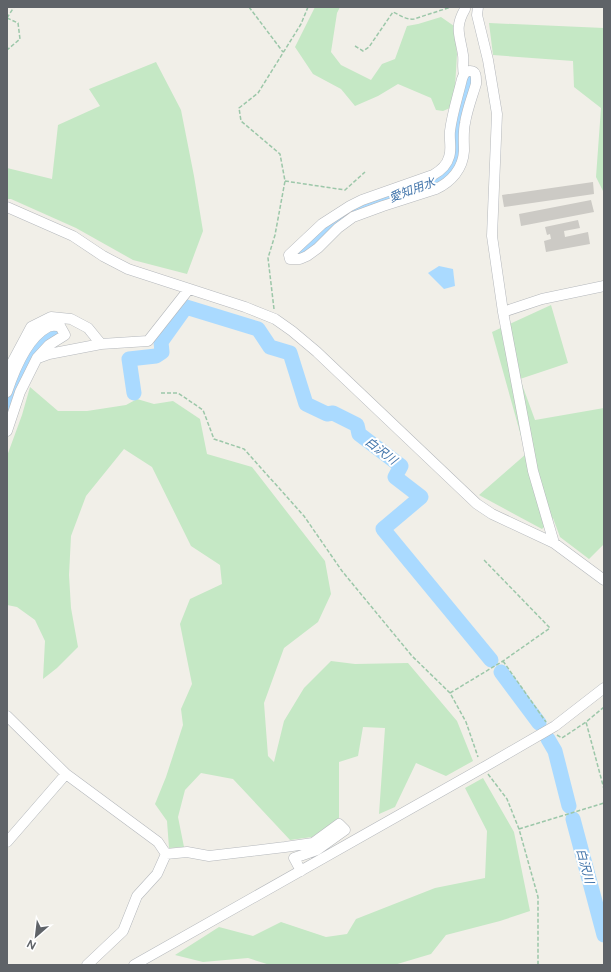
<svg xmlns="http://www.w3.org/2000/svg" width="611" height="972" viewBox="0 0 611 972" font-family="Figtree,'Noto Sans JP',sans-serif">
<rect width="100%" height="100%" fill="#f1efe8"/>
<!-- green -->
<path fill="#c5e8c5" d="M315 7H340L337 13 331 52 341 65 371 80 382 64 395 59 407 26 418 24 441 17 454 26 457 54 455 87 450 108 443 111 436 110 431 98 398 84 378 96 355 106 341 89 313 74 295 47Z
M489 23 604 28V193L596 177 601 108 574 87 573 61 493 55Z
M156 62 181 110 194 176 203 231 187 274 133 260 76 228 11 199H7V168L52 179 58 125 100 106 89 89Z
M551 305 568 363 520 379 535 420 604 408V544L589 559 560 537 553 518 542 529 479 495 526 454 492 332Z
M30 387 58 411H87L126 405 137 399 154 404 173 401 200 419 207 454 252 467 325 561 331 594 318 622 284 648 264 703 268 756 274 762 284 721 304 688 331 661 355 664 408 663 457 721 473 761 446 776 416 763 395 807 379 814 385 728 363 727 358 756 339 762V818L312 837 290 840 233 779 201 773 185 790 178 817 184 847 169 848 167 821 155 804 166 777 183 725 181 709 192 684 180 624 190 599 222 584 220 565 191 546 152 467 124 449 86 496 71 536 69 575 71 608 78 647 57 668 43 679 45 641 35 620 17 607 7 605V456L22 415Z
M483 778 514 832 530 911 500 921 446 935 431 954 394 965H270L248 958 203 962 175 955 219 927 253 936 281 922 326 937 347 934 356 919 435 888 485 878 487 831 465 788Z"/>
<!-- water -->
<path fill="#aadaff" d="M439 266 453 269 455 286 444 289 428 273Z"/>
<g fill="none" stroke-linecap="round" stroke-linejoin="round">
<!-- canal -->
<path stroke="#aadaff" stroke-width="9" d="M291 256 306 250 329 228 347 214 370 204 417 189 439 180 447 175 454 166 458 155V126L470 78
M7 413 29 353 45 338 59 330"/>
<!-- river -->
<path stroke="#aadaff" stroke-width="15" d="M134 393 129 359 156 356 162 352 161 342 186 307 258 329 270 347 290 353 306 404 327 414 333 413 357 425 359 434 401 466 395 477 421 497 383 529 491 660
M501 672 539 723
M548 739 555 751 569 806
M573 819 604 935"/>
</g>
<!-- building -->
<path fill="#cccac5" d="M593 182 594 194 504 207 502 195Z
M591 200 594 212 521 226 519 214Z
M578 220 580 228 564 231 565 237 588 232 590 244 546 252 544 241 551 239 550 234 547 235 545 227Z"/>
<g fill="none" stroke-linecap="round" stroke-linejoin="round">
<defs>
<path id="minor" d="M478 7 477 15 488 60 497 114 492 236 503 312 533 471 554 543
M464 74C467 71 466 71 470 71 477 71 476 78 476 84 472 97 467 110 465 123 463 132 464 142 464 151 463 169 451 182 436 189L383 206 353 217 338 228 318 248 307 256 300 259H290L289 255 322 224 350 206 362 200 433 175C440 171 447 165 449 157 452 149 449 140 450 131 452 114 458 96 462 79L464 74C462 68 464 61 463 55 460 35 454 28 465 9
M7 207 73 236 103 256 128 269 245 307 275 319 292 331 317 352 477 504 492 514 554 543 604 580
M503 312 542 299 604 286
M38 358 49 354 101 344 148 341 189 289
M7 372 31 327 51 317 71 319 88 328 101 344
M7 392C14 371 27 338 48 327 51 325 57 326 60 326L65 335 49 345 37 358 20 392 7 431
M7 716 66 774 158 842 166 854
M7 842 66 774
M166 854 187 852 209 856 285 847 313 843 339 824 345 830 317 850 294 858 301 871
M87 965 123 931 137 896 157 874 166 854
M134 965 486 766 555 726 604 688"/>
</defs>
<!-- minor casing -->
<use href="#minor" stroke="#b5b8bc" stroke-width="11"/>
<!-- path -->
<path stroke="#9cc7a9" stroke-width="1.5" stroke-dasharray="4 2" stroke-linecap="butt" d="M249 7 283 52
M7 18 18 23 20 39 7 50
M7 18 14 7
M355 46 363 51 369 47 393 12C400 15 406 20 414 19L451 7
M285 181 345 190 365 172
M274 309 268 258 275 235 285 181 280 154 241 121 239 108 258 93 301 24 308 7
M161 393H178L203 410 214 439 244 449 304 516 342 571 412 656 450 693 466 722 478 757
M503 661 546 722
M450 693 503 661 550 628 484 560
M604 707 586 722 604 789
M557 735 562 738 586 722
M488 774 507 799 519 829 538 897V965
M519 829 604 803"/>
<!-- minor -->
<use href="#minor" stroke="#fff" stroke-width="10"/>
</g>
<g text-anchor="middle" stroke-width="4" stroke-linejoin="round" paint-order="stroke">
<!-- water labels -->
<g font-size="12" font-style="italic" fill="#4174aa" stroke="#fff">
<text transform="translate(412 190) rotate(-21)" y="4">愛知用水</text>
<text transform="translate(381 451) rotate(37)" y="4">白沢川</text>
<text transform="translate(585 866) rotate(75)" y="4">白沢川</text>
</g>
</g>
<!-- border -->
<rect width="611" height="972" fill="none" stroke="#5f6368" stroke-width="16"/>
<!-- north arrow -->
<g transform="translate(36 936) rotate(208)" stroke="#ffffff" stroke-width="3" paint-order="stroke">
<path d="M0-3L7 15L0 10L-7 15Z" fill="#5f6368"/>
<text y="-6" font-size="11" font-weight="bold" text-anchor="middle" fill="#5f6368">N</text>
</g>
</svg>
